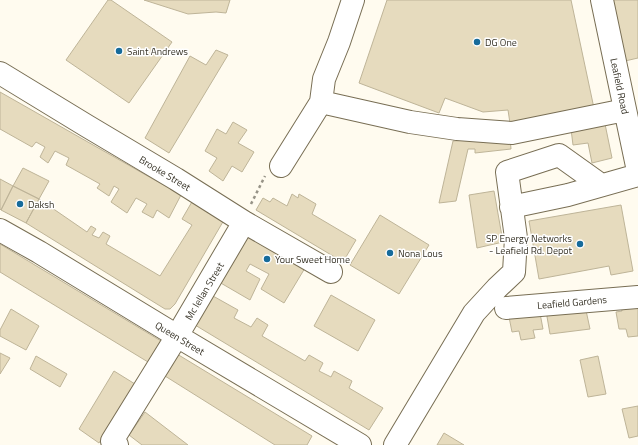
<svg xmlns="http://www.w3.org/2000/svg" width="638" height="445" viewBox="0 0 638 445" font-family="'Titillium Web',sans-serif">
<rect width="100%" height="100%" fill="#fffbef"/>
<!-- building -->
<path fill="#e6dbbe" stroke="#beb498" d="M108 0H111L172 42 129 103 66 60Z
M144 0H230L226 13 216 12 188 14Z
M387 0H571L595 113 511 130 508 110 483 112 445 98 439 113 359 83Z
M611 0H638V58L625 61Z
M216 50 228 55 169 153 145 138 190 56 206 65Z
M0 92 181 195 169 218 157 210 153 218 142 212 147 204 136 198 127 213 111 202 119 189 114 186 109 196 97 188 100 184 66 165 69 158 55 151 48 163 40 157 45 147 36 142 32 147 0 129Z
M233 122 247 130 238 143 254 152 242 172 232 166 223 181 209 171 217 158 205 151 217 129 226 134Z
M605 124 612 158 592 163 588 143 573 145 571 129Z
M510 137 511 149 475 153V149H468L456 201 439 203 453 141Z
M23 168 49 181 39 199 13 186Z
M0 179 13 186 1 210 0 209Z
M13 186 39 199 26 223 1 210Z
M494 191 503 242 477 248 469 195Z
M292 194 298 198 299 194 316 204 312 214 356 240 343 262 256 210 263 198 270 202 273 198 287 206Z
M39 199 87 232 91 226 96 229 92 235 99 238 103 232 110 236 106 244 160 276 192 225 182 219 193 200 224 220 175 304 170 309H165L26 223Z
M621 205 633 271 611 275 609 266 539 279 529 221Z
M380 215 429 245 399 294 350 265Z
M248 235 305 268 284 303 261 289 269 274 250 264 246 271 260 279 250 300 219 282Z
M0 244 161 341 148 362 0 272Z
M331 295 375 320 358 351 314 326Z
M213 296 238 310 234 318 251 327 257 318 268 325 262 336 305 361 309 355 323 363 319 371 331 377 334 371 352 381 349 388 383 408 369 430 195 325Z
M638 300V336L628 337 626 329H619L616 312 622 311 620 302Z
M584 301 590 329 550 334 545 305Z
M539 308 543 329 533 330 535 338 521 340 519 331 512 332 508 312Z
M11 309 39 326 26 350 0 336V330Z
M0 353 10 358 0 374Z
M177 354 312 436 307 445H275L165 376Z
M36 356 67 374 60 387 30 369Z
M598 356 606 394 588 397 580 360Z
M114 371 135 384 99 443 79 429Z
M638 406V436L629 438 622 409Z
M145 412 188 445H142L129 435Z
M444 433 464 445H437Z"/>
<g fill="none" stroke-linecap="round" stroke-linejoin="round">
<defs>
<path id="minor" d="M353 0 339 42 324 79 321 102 410 122 457 129 512 133 625 110
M602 0 638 171
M0 73 87 126 176 179 244 222 331 272
M281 166 321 102
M511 207 568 195 638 175
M0 230 39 252 177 336 360 445
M506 308 638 297
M117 445 112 441 177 336 244 222
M395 445 474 313 497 288 514 272 516 238 507 172 559 155 601 185"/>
</defs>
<!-- minor casing -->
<use href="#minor" stroke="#786e54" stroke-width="24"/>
<!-- path -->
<path stroke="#979387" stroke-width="2.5" stroke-dasharray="3 3" stroke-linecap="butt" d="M251 204 265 176"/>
<!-- minor -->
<use href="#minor" stroke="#fff" stroke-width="22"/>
</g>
<!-- markers -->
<g fill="#166b9b" stroke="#fff" stroke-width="1.5">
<circle cx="477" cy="42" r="4"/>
<circle cx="119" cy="51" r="4"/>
<circle cx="20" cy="204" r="4"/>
<circle cx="580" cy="244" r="4"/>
<circle cx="390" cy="253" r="4"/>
<circle cx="267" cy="259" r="4"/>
</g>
<g text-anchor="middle" stroke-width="3" stroke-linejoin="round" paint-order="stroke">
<!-- poi labels -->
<g font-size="10" fill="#363226" stroke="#fff" text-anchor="start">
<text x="485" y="46">DG One</text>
<text x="127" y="55">Saint Andrews</text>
<text x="28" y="208">Daksh</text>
<text x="572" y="242" text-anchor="end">SP Energy Networks<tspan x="572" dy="12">- Leafield Rd. Depot</tspan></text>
<text x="398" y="257">Nona Lous</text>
<text x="275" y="263">Your Sweet Home</text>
</g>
<!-- street labels -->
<g font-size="10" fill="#363226" stroke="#fff">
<text transform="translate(620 86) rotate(78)" y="4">Leafield Road</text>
<text transform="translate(165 173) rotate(31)" y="4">Brooke Street</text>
<text transform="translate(204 291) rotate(-59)" y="4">Mc lellan Street</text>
<text transform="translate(572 302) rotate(-5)" y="4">Leafield Gardens</text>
<text transform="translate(180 338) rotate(31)" y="4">Queen Street</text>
</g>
</g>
</svg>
